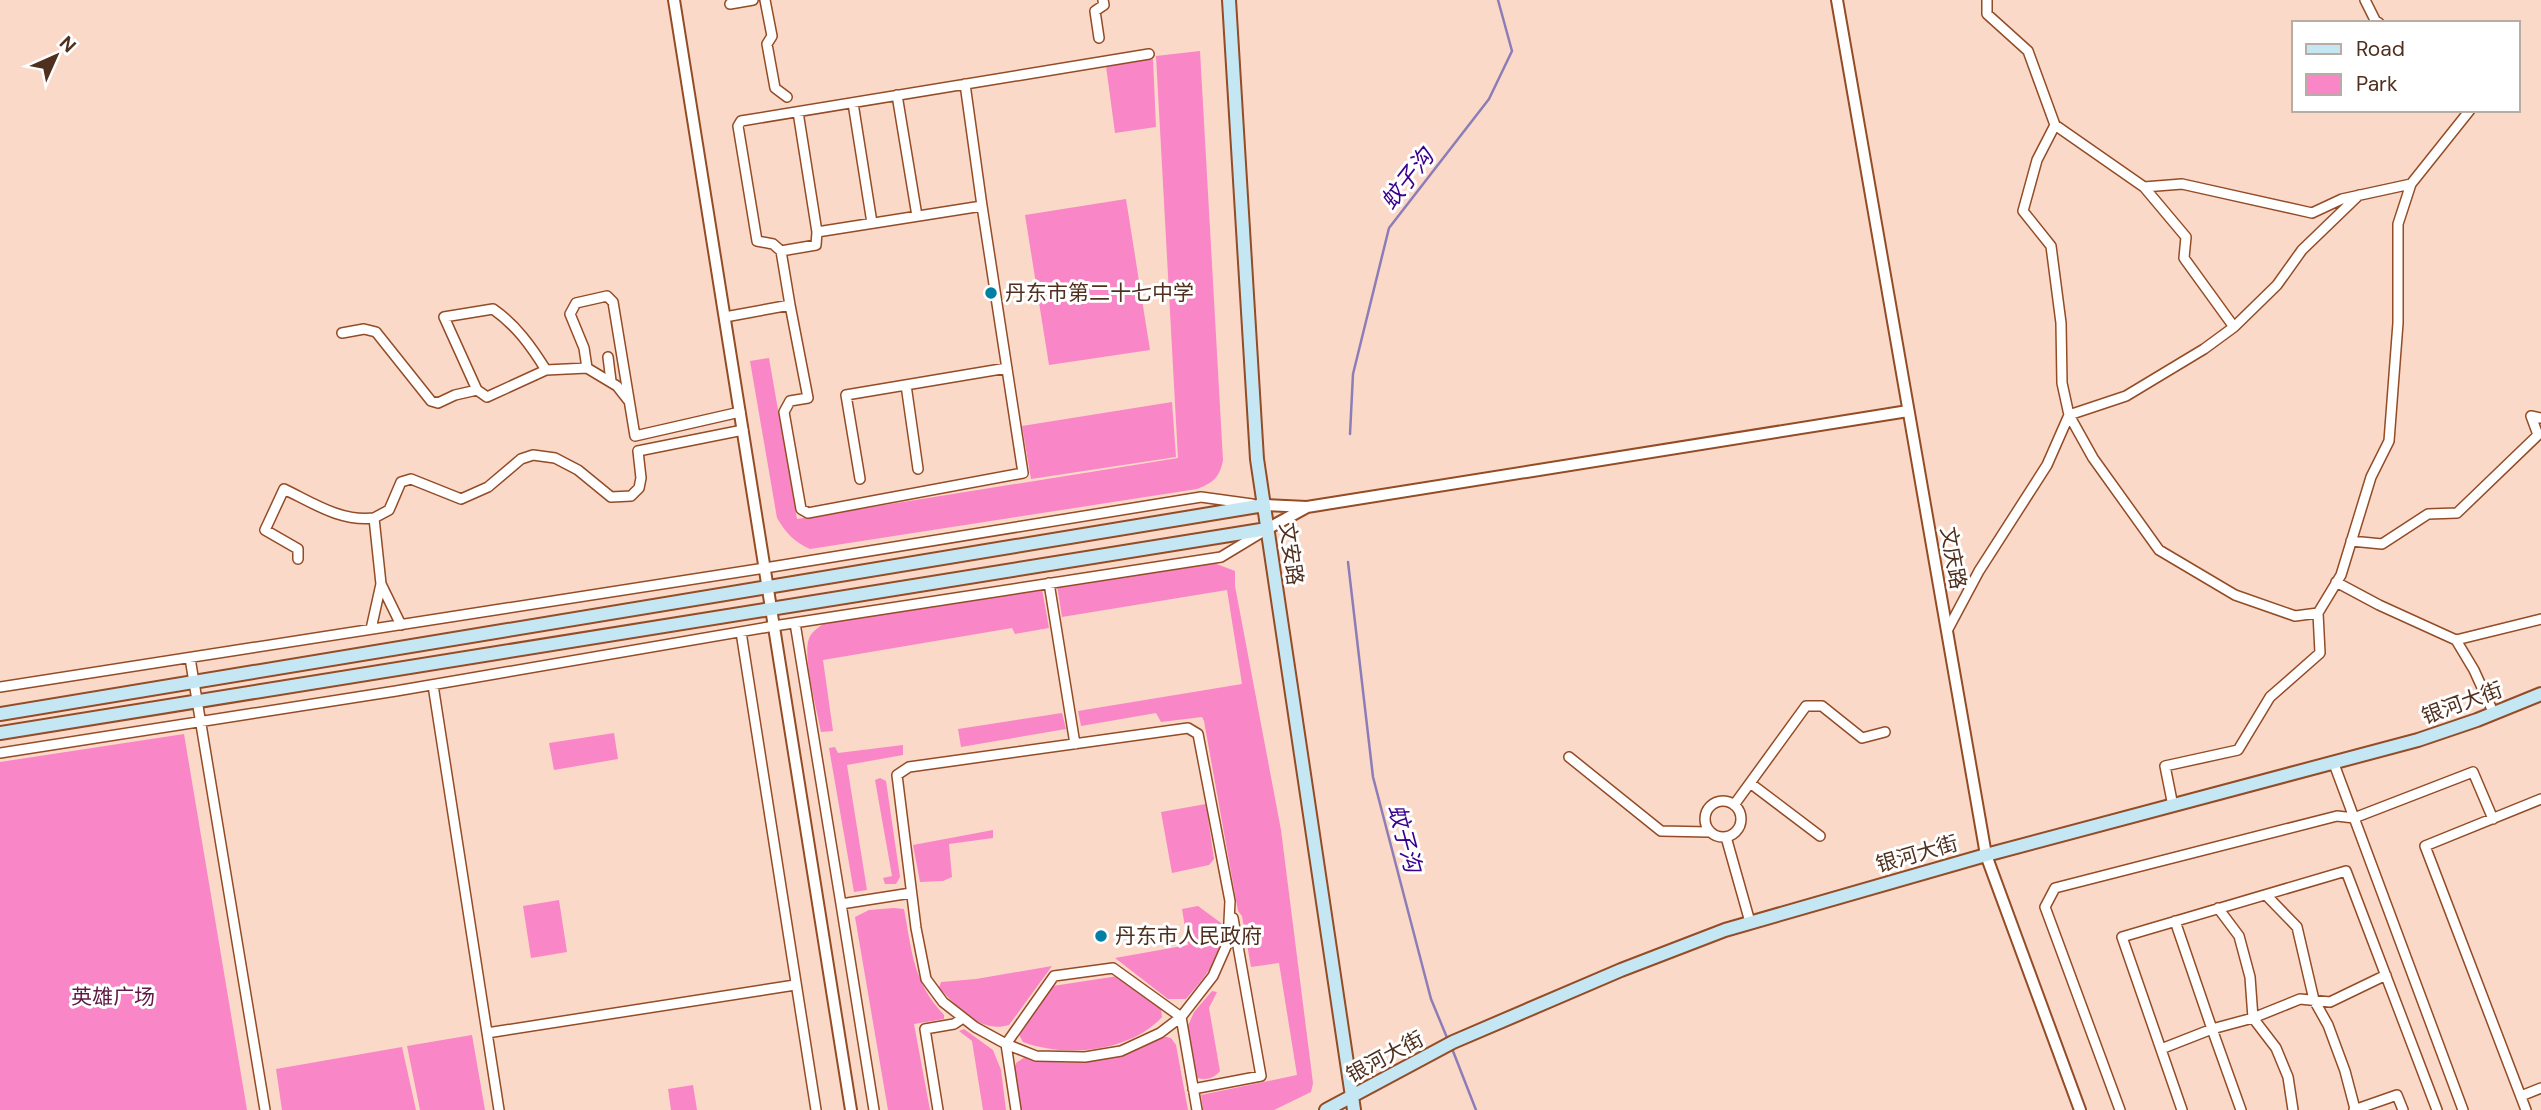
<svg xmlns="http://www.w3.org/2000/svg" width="2541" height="1110" viewBox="0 0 2541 1110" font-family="'DM Sans','Noto Sans SC',sans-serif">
<rect width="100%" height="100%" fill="#fbd9c9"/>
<!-- green -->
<path fill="#f986c6" d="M1200 51 1223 460C1220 477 1213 483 1197 489L810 549C794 542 786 533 777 518L750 361 769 358 797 519 1178 458 1156 56Z
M1153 59 1156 127 1115 133 1106 66Z
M1126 199 1150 350 1049 365 1025 215Z
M1172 402 1176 457 1031 479 1022 426Z
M1214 563 1235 571V586L1281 830 1313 1083 1311 1092 1274 1110H1203L1201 1095 1297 1075 1279 963 1251 967 1242 916 1238 911 1204 721 1202 717 1161 722 1156 713 1081 726 1078 711 1242 684 1227 590 1062 617 1057 585Z
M1042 589 1049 628 1015 634 1012 628 823 660 833 731 821 732C817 710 804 662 808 642 810 632 819 627 826 622Z
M1062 713 1066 729 961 747 958 729Z
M614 733 618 759 554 770 549 743Z
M184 734 247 1110H0V762Z
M903 745V755L847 765 867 890 854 892 829 748 835 747 838 753Z
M880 778 886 781 900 877 896 884H885L883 878 892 876 875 780Z
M1206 804 1214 859 1209 865 1172 873 1161 812Z
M993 830V838L949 844 952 877 943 881 920 882 913 845Z
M559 900 567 952 531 958 523 906Z
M1198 906 1221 923C1231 949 1202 980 1186 999H1168L1115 958 1188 945 1182 909Z
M894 908 904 909C912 952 913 982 944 1015V1019L914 1024 930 1110H888L855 917 869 910Z
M1052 966 1009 1025C980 1034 958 1007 939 988L941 982 976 979Z
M1118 976 1161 1009 1162 1017C1130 1052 1066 1058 1023 1042L1018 1033 1020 1029 1053 986Z
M1212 991 1217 992 1209 1008 1220 1071C1213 1079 1207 1080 1197 1078L1188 1026 1194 1012Z
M964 1029 993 1050 1001 1070 1006 1110H983L972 1041 959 1031Z
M472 1035 485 1110H420L407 1046Z
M1162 1036 1171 1038 1176 1045 1188 1110H1020L1013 1074 1016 1063 1025 1057C1074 1070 1118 1059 1162 1036Z
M402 1047 416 1110H282L276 1069Z
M693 1085 697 1110H671L668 1089Z"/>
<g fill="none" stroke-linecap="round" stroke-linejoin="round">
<!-- stream -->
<path stroke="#8c7db7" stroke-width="2.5" d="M1350 434 1353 374 1389 228 1489 99 1512 51 1498 0
M1348 562 1373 777 1431 999 1448 1040
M1451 1046 1476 1110"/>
<defs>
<path id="minor" d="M765 0 772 36 767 44 775 88 787 97
M1987 0V14L2028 51 2055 125 2144 187 2182 184 2312 213 2342 199 2411 184
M2365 0 2375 20 2379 23
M730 4 753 0
M1099 38 1095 11 1104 5 1103 0
M965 84 982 206
M897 95 917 216
M853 103 872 223
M798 112 817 232
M2055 125 2037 160 2023 211 2051 246 2061 323 2062 383 2069 415 2126 396 2204 349 2234 327
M2144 187 2186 237 2184 258 2234 327 2277 285 2302 250 2359 195
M781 251 790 305
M725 317 790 305 808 398 790 401 784 412 801 509 808 513 1023 473 982 206 817 232 816 245 781 251 773 244 757 241 738 126 741 121 1149 54
M342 333 364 329 376 332 431 401 438 403 455 395 477 390 444 317 493 309C516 325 531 346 546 370L587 368 584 348 570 314 576 303 607 296 613 302 635 436 740 412
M608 357 611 381
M587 368 617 386 628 400
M906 385 918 469
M477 390 487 397 546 370
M860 479 846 395 1007 368
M2351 541 2382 544 2428 514 2457 513 2538 435 2531 416 2541 418
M298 559V549L265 530 284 489C313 503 341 522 374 518
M2336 582 2379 605 2456 640 2474 670 2494 714
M1049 583 1075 744
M795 623 841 904 911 893
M401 625 381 584 374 518 389 510 401 482 411 479 461 499 488 487 521 459 533 455 555 458 578 470 611 497 631 496 639 488 641 478 638 451 743 430
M371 629 381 584
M1947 631 1979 571 2047 465 2069 415 2093 458 2159 550 2235 595 2295 616 2318 613 2341 575 2371 477 2389 441 2398 323V224L2411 184 2470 110
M741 632 816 1110
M2456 640 2541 619
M190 658 265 1110
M433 685 499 1110
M0 687 765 568 1201 497 1252 504
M0 753 396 691 774 626 1221 557 1264 531
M1569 757 1661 831 1709 832
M2334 764 2463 1110
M1750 783 1820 836
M1705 819a18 18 0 1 1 36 0a18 18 0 1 1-36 0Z
M1734 805 1806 706H1822L1862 738 1885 732
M2173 806 2165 766 2238 750 2270 697 2320 653 2318 613
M1726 837 1750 922
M2266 895 2297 927 2314 1000 2328 1025 2345 1071 2355 1109
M841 904 874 1110
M2218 908 2239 936 2250 977 2253 1018 2276 1048 2288 1077 2293 1110
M2175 921 2212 1029 2253 1018 2300 999 2330 1002 2386 975
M1113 968 1181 1017 1160 1033 1121 1051 1085 1057 1036 1056 1006 1044 1054 976Z
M487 1033 795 985
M2161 1049 2212 1029 2241 1110
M1193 1089 1261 1076 1233 918
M2521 1096 2541 1088
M938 1110 925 1029 954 1024 963 1018
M1016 1110 1006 1044 975 1027 943 1002 926 979 916 928 897 775 909 767 1188 728 1198 734 1230 901 1228 942 1213 976 1181 1017 1197 1110
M2120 1110 2045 907 2055 888 2337 816 2354 818 2473 772 2493 819
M2182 1110 2122 937 2346 871 2437 1110
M2354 1110 2397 1095 2403 1110
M2526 1110 2425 846 2541 799"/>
<path id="tertiary" d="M674 0 851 1110
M1837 0 1986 855 2080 1110
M1264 505 1307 507 1267 529
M1307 507 1908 411"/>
<path id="secondary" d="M1229 0 1257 459 1354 1110
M0 714 1264 505
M0 733 1267 529
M1326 1110 1453 1042 1621 970 1725 930 1986 855 2418 740 2477 720 2541 694"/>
</defs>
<!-- minor casing -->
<use href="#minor" stroke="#934c25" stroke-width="12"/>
<!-- tertiary casing -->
<use href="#tertiary" stroke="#934c25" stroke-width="14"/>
<!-- secondary casing -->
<use href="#secondary" stroke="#934c25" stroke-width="16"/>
<!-- minor -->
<use href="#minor" stroke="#fff" stroke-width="9"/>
<!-- tertiary -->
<use href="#tertiary" stroke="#fff" stroke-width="10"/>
<!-- secondary -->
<use href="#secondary" stroke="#c4e7f3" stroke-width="12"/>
</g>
<!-- markers -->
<g fill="#0080a4" stroke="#fff" stroke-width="2.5">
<circle cx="991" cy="293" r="7"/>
<circle cx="1101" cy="936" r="7"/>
</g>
<g text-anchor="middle" stroke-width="6" stroke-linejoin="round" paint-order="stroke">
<!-- poi labels -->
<g font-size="21" fill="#4f2f1e" stroke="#fff" text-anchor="start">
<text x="1005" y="300">丹东市第二十七中学</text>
<text x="1115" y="943">丹东市人民政府</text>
</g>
<!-- street labels -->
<g font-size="21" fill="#4f2f1e" stroke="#fff">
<text transform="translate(1291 554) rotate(82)" y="7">文安路</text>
<text transform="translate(1953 558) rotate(80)" y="7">文庆路</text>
<text transform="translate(2462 703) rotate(-20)" y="7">银河大街</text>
<text transform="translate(1917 854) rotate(-16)" y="7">银河大街</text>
<text transform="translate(1385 1057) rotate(-28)" y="7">银河大街</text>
</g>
<!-- park labels -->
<g font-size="21" fill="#601945" stroke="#fff">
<text x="113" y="1004">英雄广场</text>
</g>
<!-- water labels -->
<g font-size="23" font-style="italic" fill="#38008e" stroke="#fff">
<text transform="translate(1407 179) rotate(-52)" y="8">蚊子沟</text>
<text transform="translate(1405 838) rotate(75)" y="8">蚊子沟</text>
</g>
</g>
<!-- legend -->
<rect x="2292" y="21" width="228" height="91" fill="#ffffff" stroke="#b9aca5" stroke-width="2"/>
<rect x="2306" y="44" width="35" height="10" fill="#c4e7f3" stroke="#b9aca5" stroke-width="2"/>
<text x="2356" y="56" font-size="21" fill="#4f2f1e">Road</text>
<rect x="2306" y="74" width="35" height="21" fill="#f986c6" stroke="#b9aca5" stroke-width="2"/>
<text x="2356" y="91" font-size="21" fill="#4f2f1e">Park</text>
<!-- north arrow -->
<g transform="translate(56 56) rotate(45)" stroke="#ffffff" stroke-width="5" paint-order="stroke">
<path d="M0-5L12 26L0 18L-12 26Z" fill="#4f2f1e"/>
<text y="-10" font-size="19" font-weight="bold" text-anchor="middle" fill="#4f2f1e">N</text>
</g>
</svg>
